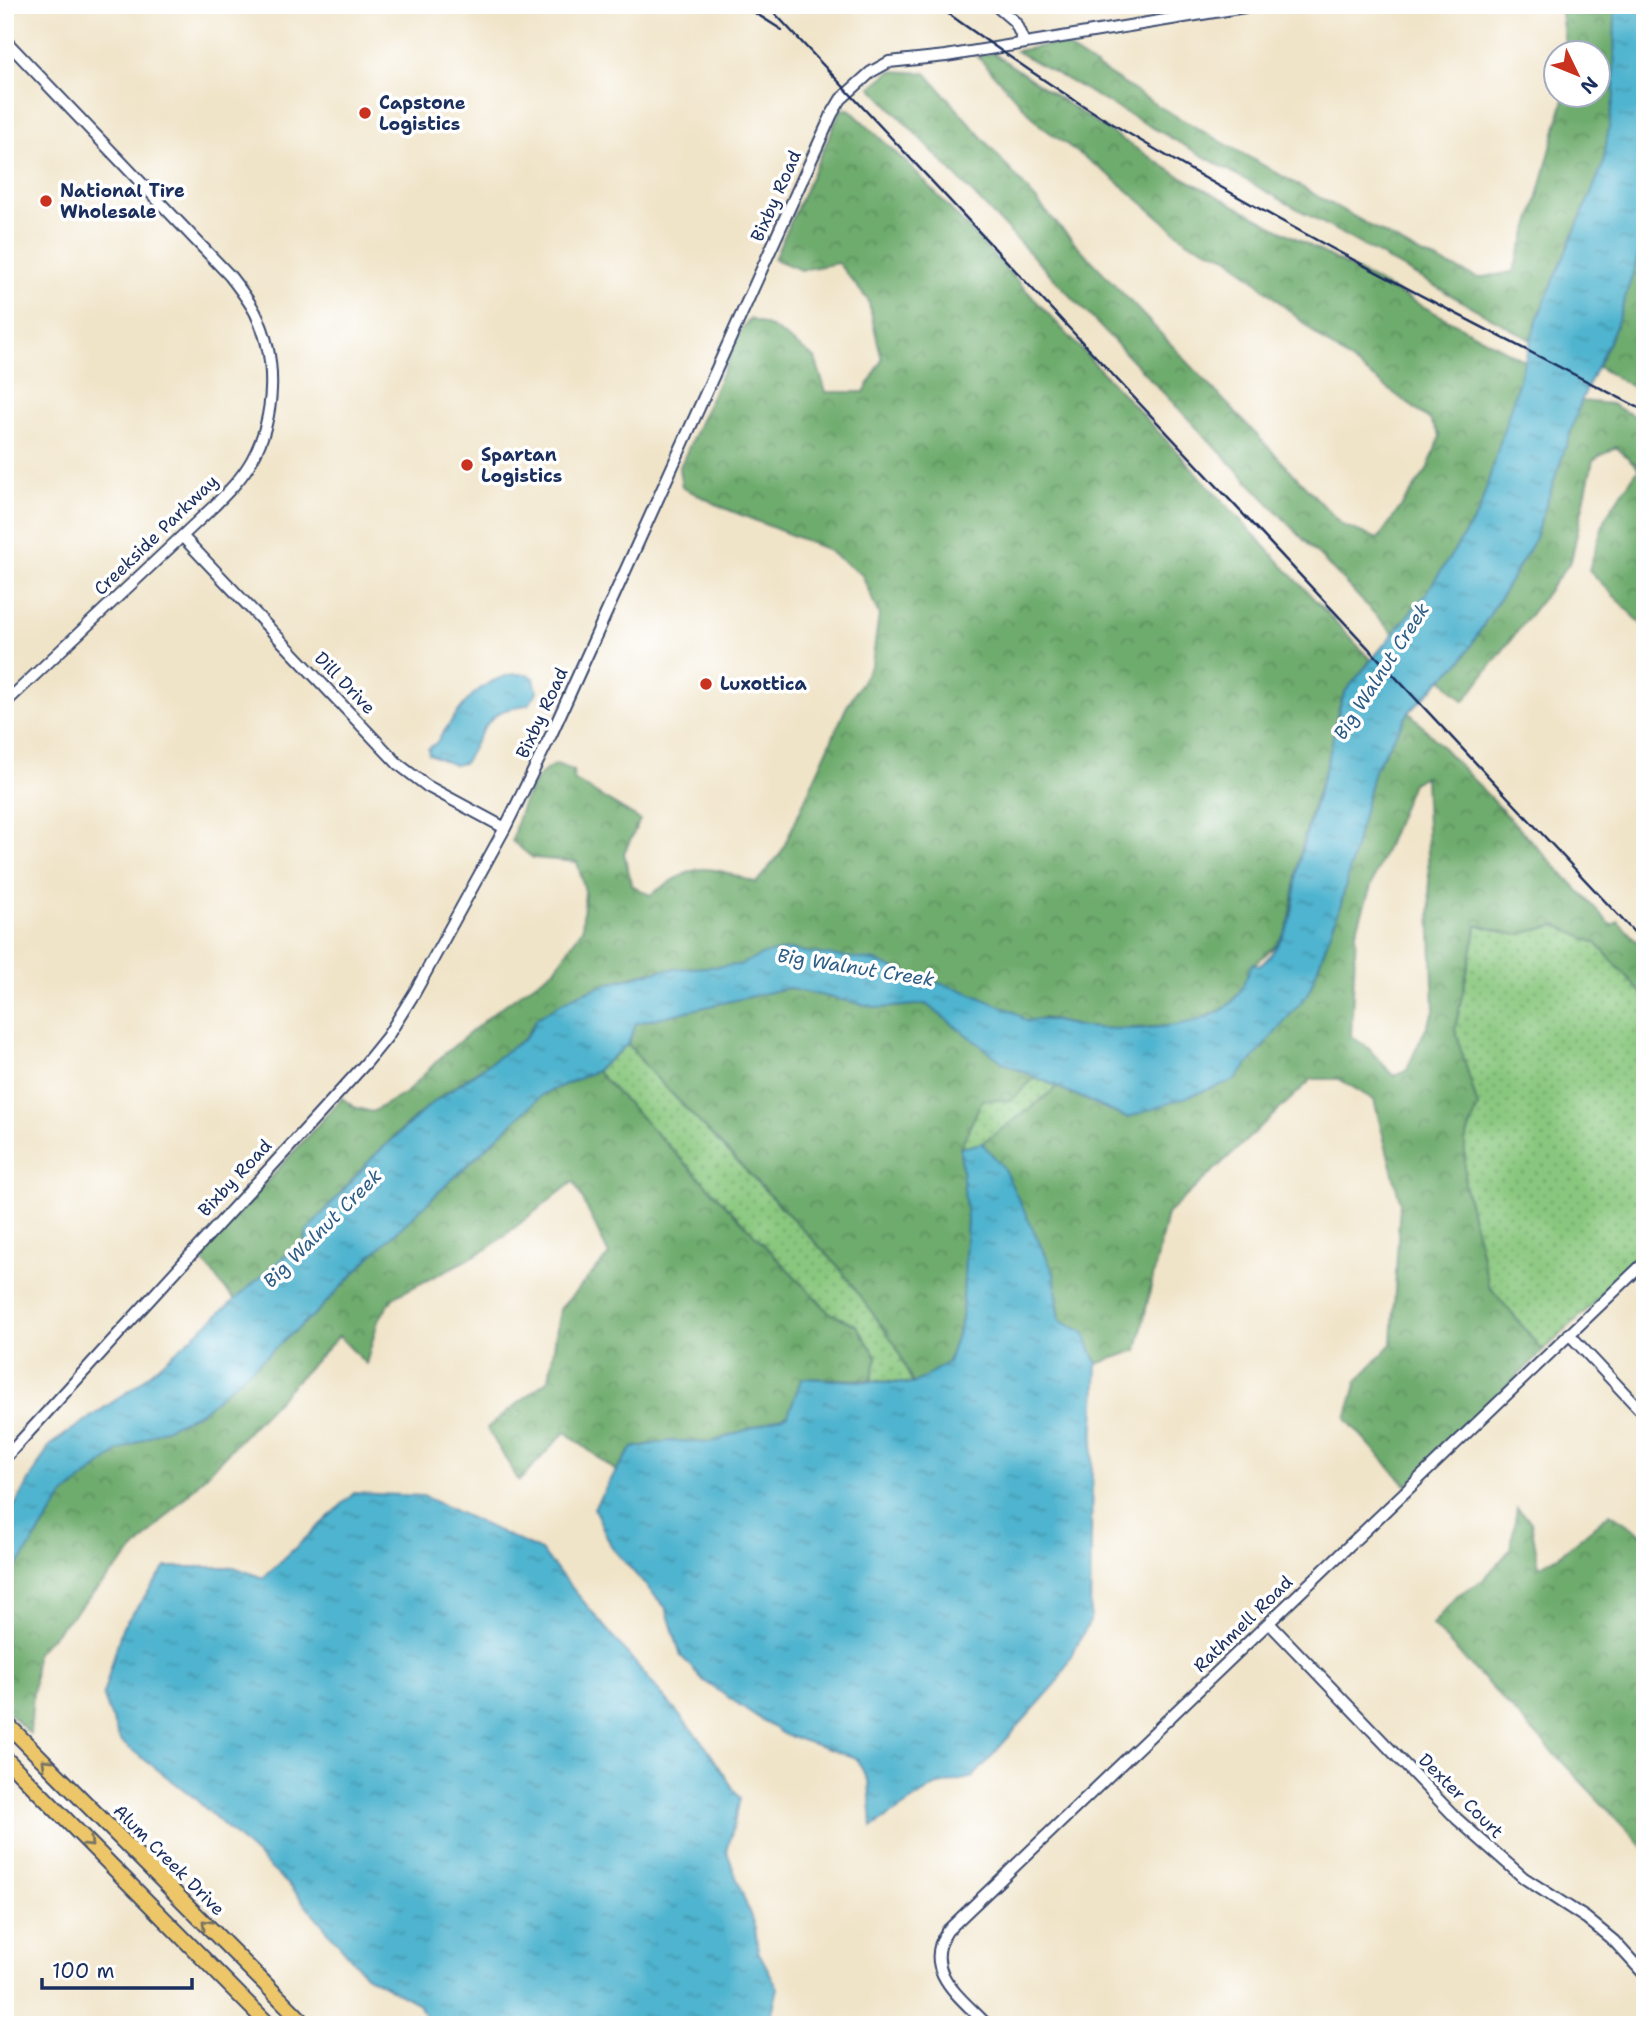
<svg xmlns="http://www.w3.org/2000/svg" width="1650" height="2030" viewBox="0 0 1650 2030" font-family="'Shantell Sans',sans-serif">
<defs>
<pattern id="grass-dots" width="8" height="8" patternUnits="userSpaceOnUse" patternTransform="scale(1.75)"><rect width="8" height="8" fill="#89c77e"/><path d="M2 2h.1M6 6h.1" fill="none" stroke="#6fa26a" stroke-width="1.8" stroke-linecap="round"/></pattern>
<pattern id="forest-crowns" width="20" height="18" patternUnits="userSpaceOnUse" patternTransform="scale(1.75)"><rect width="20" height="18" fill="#6eac6d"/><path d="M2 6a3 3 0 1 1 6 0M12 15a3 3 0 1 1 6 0" fill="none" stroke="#5a8c5d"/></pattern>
<pattern id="water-ripples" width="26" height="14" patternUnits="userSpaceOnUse" patternTransform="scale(1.75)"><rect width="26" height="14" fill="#50b4cf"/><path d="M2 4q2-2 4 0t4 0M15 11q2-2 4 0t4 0" fill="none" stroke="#4293ab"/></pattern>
</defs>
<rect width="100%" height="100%" fill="#fff"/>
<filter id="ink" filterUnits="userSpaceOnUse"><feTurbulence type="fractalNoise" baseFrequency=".0143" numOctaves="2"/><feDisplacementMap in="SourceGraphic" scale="14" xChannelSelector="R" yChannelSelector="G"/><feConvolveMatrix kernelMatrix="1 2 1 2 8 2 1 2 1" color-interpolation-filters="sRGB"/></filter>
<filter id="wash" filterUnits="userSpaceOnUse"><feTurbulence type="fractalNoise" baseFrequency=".00686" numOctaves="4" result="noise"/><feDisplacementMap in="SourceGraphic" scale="28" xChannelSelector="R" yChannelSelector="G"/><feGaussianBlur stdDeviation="1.57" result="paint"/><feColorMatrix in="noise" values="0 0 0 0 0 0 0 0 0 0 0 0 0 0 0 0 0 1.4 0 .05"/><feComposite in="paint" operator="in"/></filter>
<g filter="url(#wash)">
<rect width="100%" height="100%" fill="#f0e4c8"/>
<!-- grass -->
<path fill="url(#grass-dots)" stroke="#527b6e" stroke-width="2" d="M1477 925 1516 935 1556 925 1596 943 1645 997V1254L1543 1351 1489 1286 1465 1186V1141L1478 1107 1455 1029Z
M628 1044 650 1071 838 1266 895 1344 913 1384 871 1380 877 1357 856 1325 830 1313 596 1071Z
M1035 1077 1057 1087 1027 1111 982 1143 960 1148 982 1100H1012Z"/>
<!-- forest -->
<path fill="url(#forest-crowns)" stroke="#446e66" stroke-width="2" fill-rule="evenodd" d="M1560 5H1615L1614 96 1603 165 1537 320 1531 340 1016 51 1060 43 1160 107 1415 251 1478 278 1513 272 1533 215 1565 95 1598 94V52H1566Z
M993 53 1087 117 1178 175 1525 361 1479 512 1426 594 1393 633 871 87 891 71 926 73 1057 224 1342 525 1378 539 1427 470 1440 436 1430 420 1324 341 1228 257 1188 242 1113 178 1041 126 977 56Z
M849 109 913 169 1371 660 1345 692 1338 710 1329 758 1310 814 1299 860 1290 918 1285 932 1276 945 1251 967 1242 990 1226 1008 1186 1025 1155 1027 1114 1029 1082 1027 1044 1018 1026 1021C967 986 901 972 835 959 820 956 802 949 788 950 769 951 754 962 737 965 713 969 687 967 663 970 621 977 573 992 539 1018 533 1022 529 1032 524 1039 494 1061 461 1081 431 1104 383 1143 342 1188 305 1237L306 1244 300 1253 287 1254 235 1300 220 1283 200 1256 342 1098 354 1107 372 1112 407 1092 442 1056 496 1011 555 969 582 929 585 891 577 862 533 858 512 841C518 814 529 776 556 764L573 770 574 780 640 820 624 853 632 885 650 895C700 862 701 863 756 883L781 853 846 708 872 664 879 615 862 575 824 548 724 508 682 487 679 469 742 329 750 319 773 328 815 358 826 392H864L882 360 868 300 838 263 801 270 774 259 841 110Z
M1645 235V394L1598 367 1616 326Z
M1581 401 1611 404 1645 422V628L1589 570 1605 518 1639 468 1616 447 1593 460 1571 561 1464 701 1442 679 1462 660 1533 543Z
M1409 712 1612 926 1618 921 1645 950V997L1596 943 1556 925 1516 935 1477 925 1455 1029 1478 1107 1465 1141V1186L1489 1286 1543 1351 1407 1486 1346 1419 1357 1381 1392 1344 1400 1201 1374 1100 1339 1079H1312L1167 1214 1137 1350 1097 1364 1084 1332 1060 1321 1054 1273 982 1143 1027 1111 1057 1087 1127 1118 1308 994 1341 904 1374 770ZM1425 776 1434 1011 1406 1071 1394 1076 1368 1048 1351 1036 1356 932 1371 886 1412 783Z
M787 988 880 1008 926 1004 1004 1063 1035 1077 1012 1100H982L960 1148 967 1219 962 1319 948 1362 913 1384 895 1344 838 1266 650 1071 628 1044 636 1023Z
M596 1071 830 1313 856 1325 877 1357 871 1380 802 1378 788 1415 712 1442 669 1441 633 1448 616 1471 565 1432 519 1481 487 1428 549 1379 560 1309 609 1255 574 1181 486 1250 394 1297 378 1321 366 1364 339 1336 36 1653 30 1734 5 1709V1585L64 1495 118 1451 201 1412 317 1312 374 1253 543 1094Z
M1517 1508 1531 1522 1539 1567 1561 1554 1610 1513 1645 1536V1849L1432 1625 1456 1596 1483 1580 1510 1550Z"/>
<!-- water -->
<path fill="url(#water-ripples)" stroke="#367296" stroke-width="2" d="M1615 5H1645V235L1616 326 1581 401 1533 543 1462 660 1409 712 1374 770 1341 904 1308 994 1235 1080 1127 1118 1004 1063 926 1004 880 1008 787 988 636 1023 628 1044 596 1071 543 1094 374 1253 317 1312 201 1412 118 1451 64 1495 5 1585V1522L50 1445 136 1386 287 1254 300 1253 306 1244V1232L373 1157 430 1105 524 1039 531 1030 536 1019 550 1010 575 996 607 984 662 970 739 965 764 954 788 950 877 961 902 972 962 990 1015 1012 1026 1021C1051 1017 1060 1024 1083 1027 1122 1031 1206 1031 1233 1001 1243 990 1246 975 1253 963L1259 966C1271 959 1287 931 1291 917 1296 898 1295 878 1300 858 1307 825 1319 793 1328 760 1334 737 1336 714 1345 692L1426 594 1479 512 1537 320 1603 165 1614 96Z
M514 674H527L534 678 537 692 529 704C520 707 510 707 501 712 482 722 476 746 464 763L454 765 429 754 428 749 436 743C459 711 473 682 514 674Z
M982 1143 1003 1167 1054 1273 1060 1321 1084 1332 1097 1364 1092 1466 1090 1621 1056 1684 973 1777 935 1786 872 1827 869 1782 856 1758 783 1734 704 1681 681 1656 666 1608 612 1548 594 1508 616 1471 633 1448 669 1441 712 1442 788 1415 802 1378 913 1384 948 1362 962 1319 967 1219 960 1148Z
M354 1493 423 1496 541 1551 707 1748 740 1799 727 1852 755 1928 758 1951 778 1988 769 2025H429L419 2004 365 1975 291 1887 191 1795 120 1741 103 1695 122 1628 166 1567H234L263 1578Z"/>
</g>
<g filter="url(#ink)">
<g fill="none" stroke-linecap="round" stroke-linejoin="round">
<defs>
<path id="minor" d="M995 5 1015 22 1024 42
M5 40 230 276C239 288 248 299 255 312 278 357 276 416 252 460 242 478 228 492 214 506L5 703
M182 536 398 764 427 786 505 828
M1569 1334 1645 1415
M5 1458 366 1063 387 1037 415 992 505 828 551 735 832 114 841 99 871 72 889 62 946 56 1257 5
M1269 1623 1457 1819 1524 1878 1586 1918 1614 1941 1645 1975
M987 2025C961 1997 921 1971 947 1931L1645 1262"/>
<path id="major" d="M5 1722 306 2025
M5 1758 269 2025"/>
</defs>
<!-- minor casing -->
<use href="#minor" stroke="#3b4a6e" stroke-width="14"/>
<!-- major casing -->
<use href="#major" stroke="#3b4a6e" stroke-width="18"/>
<!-- minor -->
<use href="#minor" stroke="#fff" stroke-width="10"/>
<!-- major -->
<use href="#major" stroke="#ecc669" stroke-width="14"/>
<!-- rail -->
<path stroke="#1b2f5e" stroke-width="2.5" d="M740 5 752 11 782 30
M767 5 1645 944
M936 5C997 48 1057 91 1121 129 1291 231 1468 320 1645 411"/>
</g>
<!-- one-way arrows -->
<defs><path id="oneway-chevron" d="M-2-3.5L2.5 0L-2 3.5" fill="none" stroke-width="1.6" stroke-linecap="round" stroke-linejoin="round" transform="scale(1.75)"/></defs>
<g stroke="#797363">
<use href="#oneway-chevron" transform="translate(46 1763) rotate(-135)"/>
<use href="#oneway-chevron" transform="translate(89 1843) rotate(45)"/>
<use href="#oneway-chevron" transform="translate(206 1924) rotate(-135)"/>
</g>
</g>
<!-- markers -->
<g fill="#c8321e" stroke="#fff" stroke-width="2.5">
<circle cx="365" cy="113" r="7"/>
<circle cx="46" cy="201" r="7"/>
<circle cx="467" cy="465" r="7"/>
<circle cx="706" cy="684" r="7"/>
</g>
<g text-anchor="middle" stroke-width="7" stroke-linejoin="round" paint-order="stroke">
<!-- poi labels -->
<g font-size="18" font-weight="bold" fill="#1b2f5e" stroke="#fff" text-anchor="start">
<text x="379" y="109">Capstone<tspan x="379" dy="21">Logistics</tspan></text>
<text x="60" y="197">National Tire<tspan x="60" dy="21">Wholesale</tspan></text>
<text x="481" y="461">Spartan<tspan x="481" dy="21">Logistics</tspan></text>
<text x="720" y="690">Luxottica</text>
</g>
<!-- street labels -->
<g font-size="18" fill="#1b2f5e" stroke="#fff">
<text transform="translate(776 196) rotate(-66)" y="6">Bixby Road</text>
<text transform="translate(156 535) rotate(-44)" y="6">Creekside Parkway</text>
<text transform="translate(345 683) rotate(46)" y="6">Dill Drive</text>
<text transform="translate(542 713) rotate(-65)" y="6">Bixby Road</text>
<text transform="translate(235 1178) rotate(-47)" y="6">Bixby Road</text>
<text transform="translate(1243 1624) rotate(-44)" y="6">Rathmell Road</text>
<text transform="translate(1461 1796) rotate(45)" y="6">Dexter Court</text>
<text transform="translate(169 1860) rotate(45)" y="6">Alum Creek Drive</text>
</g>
<!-- water labels -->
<g font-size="19" font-style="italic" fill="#2e5e86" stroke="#fff">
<text transform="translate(1381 671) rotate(-57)" y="7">Big Walnut Creek</text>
<text transform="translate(856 967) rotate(9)" y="7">Big Walnut Creek</text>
<text transform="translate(322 1228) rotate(-45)" y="7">Big Walnut Creek</text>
</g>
</g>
<!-- margin -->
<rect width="1650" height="2030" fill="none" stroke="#fff" stroke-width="28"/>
<!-- north arrow -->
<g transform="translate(1577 74) rotate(133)"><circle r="33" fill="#ffffff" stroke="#a4acbf" stroke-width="2"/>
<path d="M0-5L12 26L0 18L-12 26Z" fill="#c8321e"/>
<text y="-10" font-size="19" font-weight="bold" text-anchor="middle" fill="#1b2f5e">N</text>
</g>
<!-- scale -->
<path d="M42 1978v10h150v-10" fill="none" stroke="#1b2f5e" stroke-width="3.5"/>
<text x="52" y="1978" font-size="21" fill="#1b2f5e" stroke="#ffffff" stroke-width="5" paint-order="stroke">100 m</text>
</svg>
